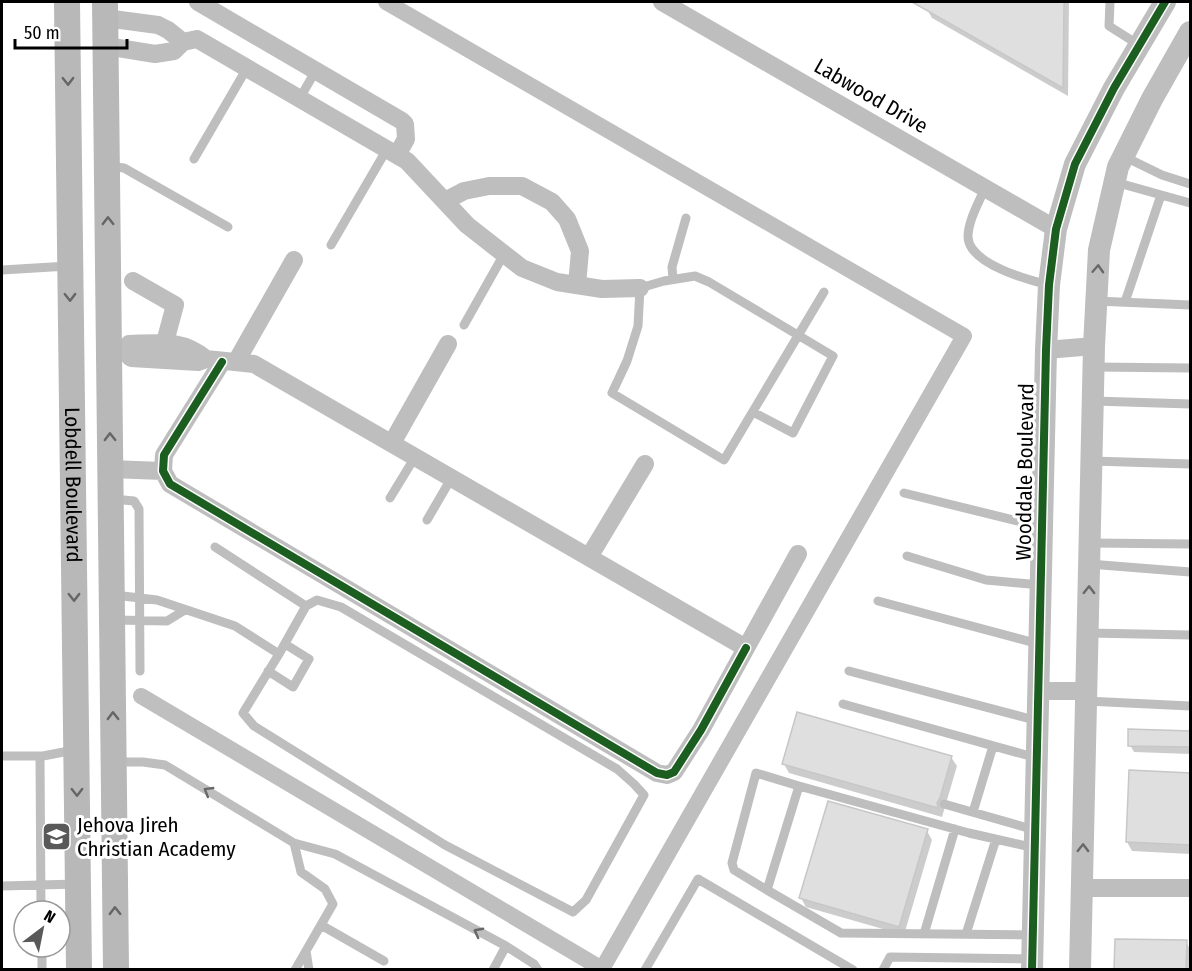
<svg xmlns="http://www.w3.org/2000/svg" width="1192" height="971" viewBox="0 0 1192 971" font-family="'Fira Sans Condensed',sans-serif">
<rect width="100%" height="100%" fill="#fff"/>
<!-- shadow -->
<path fill="#0003" d="M927 2H1069L1068 96 932 18 927 9Z
M1190 732V754L1134 752 1130 745Z
M951 757 957 766 942 817 789 773 784 764Z
M1190 774V854L1132 851 1127 842Z
M927 831 932 840 904 935 806 907 801 898Z
M1117 941 1186 942 1190 949V970H1116Z"/>
<g fill="none" stroke-linecap="round" stroke-linejoin="round">
<!-- canal -->
<path stroke="#bfbfbf" stroke-width="16" d="M141 696 602 969 964 336 386 2"/>
</g>
<!-- building -->
<path fill="#dfdfdf" stroke="#c7c7c7" stroke-width="1.5" d="M912 2H1064L1063 88Z
M797 712 952 756 940 798 937 803 938 808 782 764Z
M1128 729 1191 731V747L1128 746Z
M1129 770 1191 773V845L1126 842Z
M828 801 928 829 899 927 799 898Z
M1115 939 1187 940 1186 969H1114Z"/>
<g fill="none" stroke-linecap="round" stroke-linejoin="round">
<!-- service -->
<path stroke="#bebebe" stroke-width="9" d="M1110 2 1109 26 1139 45
M300 98 316 70
M1123 156 1162 175 1190 184
M194 159 247 68
M108 166 124 168 228 227
M1115 182 1190 203
M985 188C979 202 968 221 968 237 969 264 1028 280 1049 285
M331 245 387 149
M2 270 68 266
M673 279 672 267 686 218
M1096 301 1190 305
M1125 302 1161 195
M464 325 504 254
M1094 367 1190 368
M1094 401 1190 404
M753 412 793 433 833 356 709 282 695 276 664 281 640 288 638 326 627 361 612 393 724 460 824 292
M1092 461 1190 464
M904 493 1042 527
M390 498 415 457
M113 499 134 501 139 509 140 671
M427 520 452 477
M1091 543 1190 544
M215 547 306 606
M907 556 986 580 1041 585
M1089 564 1190 572
M114 595 157 600 235 626 279 654 243 713 254 726 445 845 573 912 586 900 644 795 634 784 617 769 341 607 317 600 306 606 279 654
M878 601 1039 644
M115 620 167 621 185 610
M1088 633 1190 635
M268 671 293 687 309 659 285 644
M849 671 1038 721
M1086 701 1190 706
M843 704 1037 758
M2 756H43L74 750
M40 756 41 911
M114 762H143L165 765 294 843 335 854 506 946 493 970
M944 804 1035 830
M973 812 993 746
M294 843 301 872 325 889 333 904 295 970
M2 886 77 884
M767 890 734 870 732 863 756 773 799 786
M321 925 384 961
M924 934 955 829
M966 934 996 839
M1033 935 841 933 767 890 799 786 969 833 1035 848
M506 946 534 964 538 970
M42 947V970
M306 951 309 970
M645 970 698 879 853 970
M883 970 890 957 1032 959"/>
<!-- minor -->
<path stroke="#bebebe" stroke-width="18" d="M198 2 402 121 405 124 406 139 397 155
M662 2 1056 229
M105 18 158 25 168 30 183 42
M106 46 155 54 174 51 183 42 197 39 407 161 467 225 522 268 557 282 602 289 640 288
M445 201 464 191 489 186H522L552 202 567 219 580 251 577 285
M133 281 175 305 165 342
M1046 350 1094 346
M109 351H124L131 358 198 362 206 359C182 339 159 343 129 344L124 351
M206 359 254 364 746 648 798 554
M222 362 164 455 163 471 170 484 657 773 667 775 674 772 701 730 746 648
M236 362 294 260
M392 443 448 344
M110 469 163 471
M589 557 645 464
M1038 691H1086
M1082 888H1190"/>
<!-- tertiary -->
<path stroke="#bebebe" stroke-width="22" d="M1032 970 1046 350 1049 285 1056 229 1075 164 1114 88 1165 2
M1080 970 1094 346 1099 250 1118 167 1152 99 1190 32"/>
<!-- secondary -->
<g stroke="#b8b8b8" stroke-width="26">
<path id="s1" d="M67 2 79 970"/>
<path d="M105 2 116 970"/>
</g>
<defs>
<path id="cycleway" d="M222 362 164 455 163 471 170 484 657 773 667 775 674 772 701 730 746 648
M1032 970 1046 350 1049 285 1056 229 1075 164 1114 88 1165 2"/>
</defs>
<!-- cycleway casing -->
<use href="#cycleway" stroke="#fff" stroke-width="11"/>
<!-- cycleway -->
<use href="#cycleway" stroke="#1b5e20" stroke-width="8"/>
</g>
<!-- one-way arrows -->
<defs><path id="oneway-chevron" d="M-2-3.5L2.5 0L-2 3.5" fill="none" stroke-width="1.6" stroke-linecap="round" stroke-linejoin="round" transform="scale(1.5)"/></defs>
<g stroke="#656565">
<use href="#oneway-chevron" transform="translate(68 81) rotate(89)"/>
<use href="#oneway-chevron" transform="translate(108 221) rotate(-91)"/>
<use href="#oneway-chevron" transform="translate(70 297) rotate(89)"/>
<use href="#oneway-chevron" transform="translate(110 437) rotate(-91)"/>
<use href="#oneway-chevron" transform="translate(74 597) rotate(89)"/>
<use href="#oneway-chevron" transform="translate(113 716) rotate(-91)"/>
<use href="#oneway-chevron" transform="translate(77 792) rotate(89)"/>
<use href="#oneway-chevron" transform="translate(115 911) rotate(-91)"/>
</g>
<g stroke="#686868">
<use href="#oneway-chevron" transform="translate(1098 269) rotate(-87)"/>
<use href="#oneway-chevron" transform="translate(1089 590) rotate(-89)"/>
<use href="#oneway-chevron" transform="translate(208 791) rotate(-149)"/>
<use href="#oneway-chevron" transform="translate(1083 848) rotate(-89)"/>
<use href="#oneway-chevron" transform="translate(478 932) rotate(-152)"/>
</g>
<!-- icons -->
<defs>
<symbol id="school-square" viewBox="-11 -11 22 22"><rect x="-9" y="-9" width="18" height="18" rx="4" fill="#595959" stroke="#fff"/><path d="M0-5L7-2L0 1L-7-2ZM-4 1L0 2.5L4 1V4Q0 6-4 4Z" fill="#fff"/></symbol>
</defs>
<g fill-rule="evenodd">
<use href="#school-square" x="40" y="820" width="33" height="33"/>
</g>
<g text-anchor="middle" stroke-width="6" stroke-linejoin="round" paint-order="stroke">
<!-- street labels -->
<g font-size="21" fill="#000" stroke="#fff">
<text transform="translate(871 96) rotate(30)" y="7">Labwood Drive</text>
<text transform="translate(1025 472) rotate(-89)" y="7">Wooddale Boulevard</text>
<text dy="7" stroke="none"><textPath href="#s1" startOffset="483">Lobdell Boulevard</textPath></text>
</g>
<!-- poi labels -->
<g font-size="21" fill="#000" stroke="#fff" text-anchor="start">
<text x="77" y="832">Jehova Jireh<tspan x="77" dy="24">Christian Academy</tspan></text>
</g>
</g>
<!-- border -->
<rect width="1192" height="971" fill="none" stroke="#000000" stroke-width="6"/>
<!-- north arrow -->
<g transform="translate(42 929) rotate(32)"><circle r="28" fill="#ffffff" stroke="#999999" stroke-width="1.5"/>
<path d="M0-4.5L10 22L0 15L-10 22Z" fill="#595959"/>
<text y="-9" font-size="16" font-weight="bold" text-anchor="middle" fill="#000000">N</text>
</g>
<!-- scale -->
<path d="M15 39v9h112v-9" fill="none" stroke="#000000" stroke-width="3"/>
<text x="24" y="39" font-size="18" fill="#000000" stroke="#ffffff" stroke-width="4.5" paint-order="stroke">50 m</text>
</svg>
